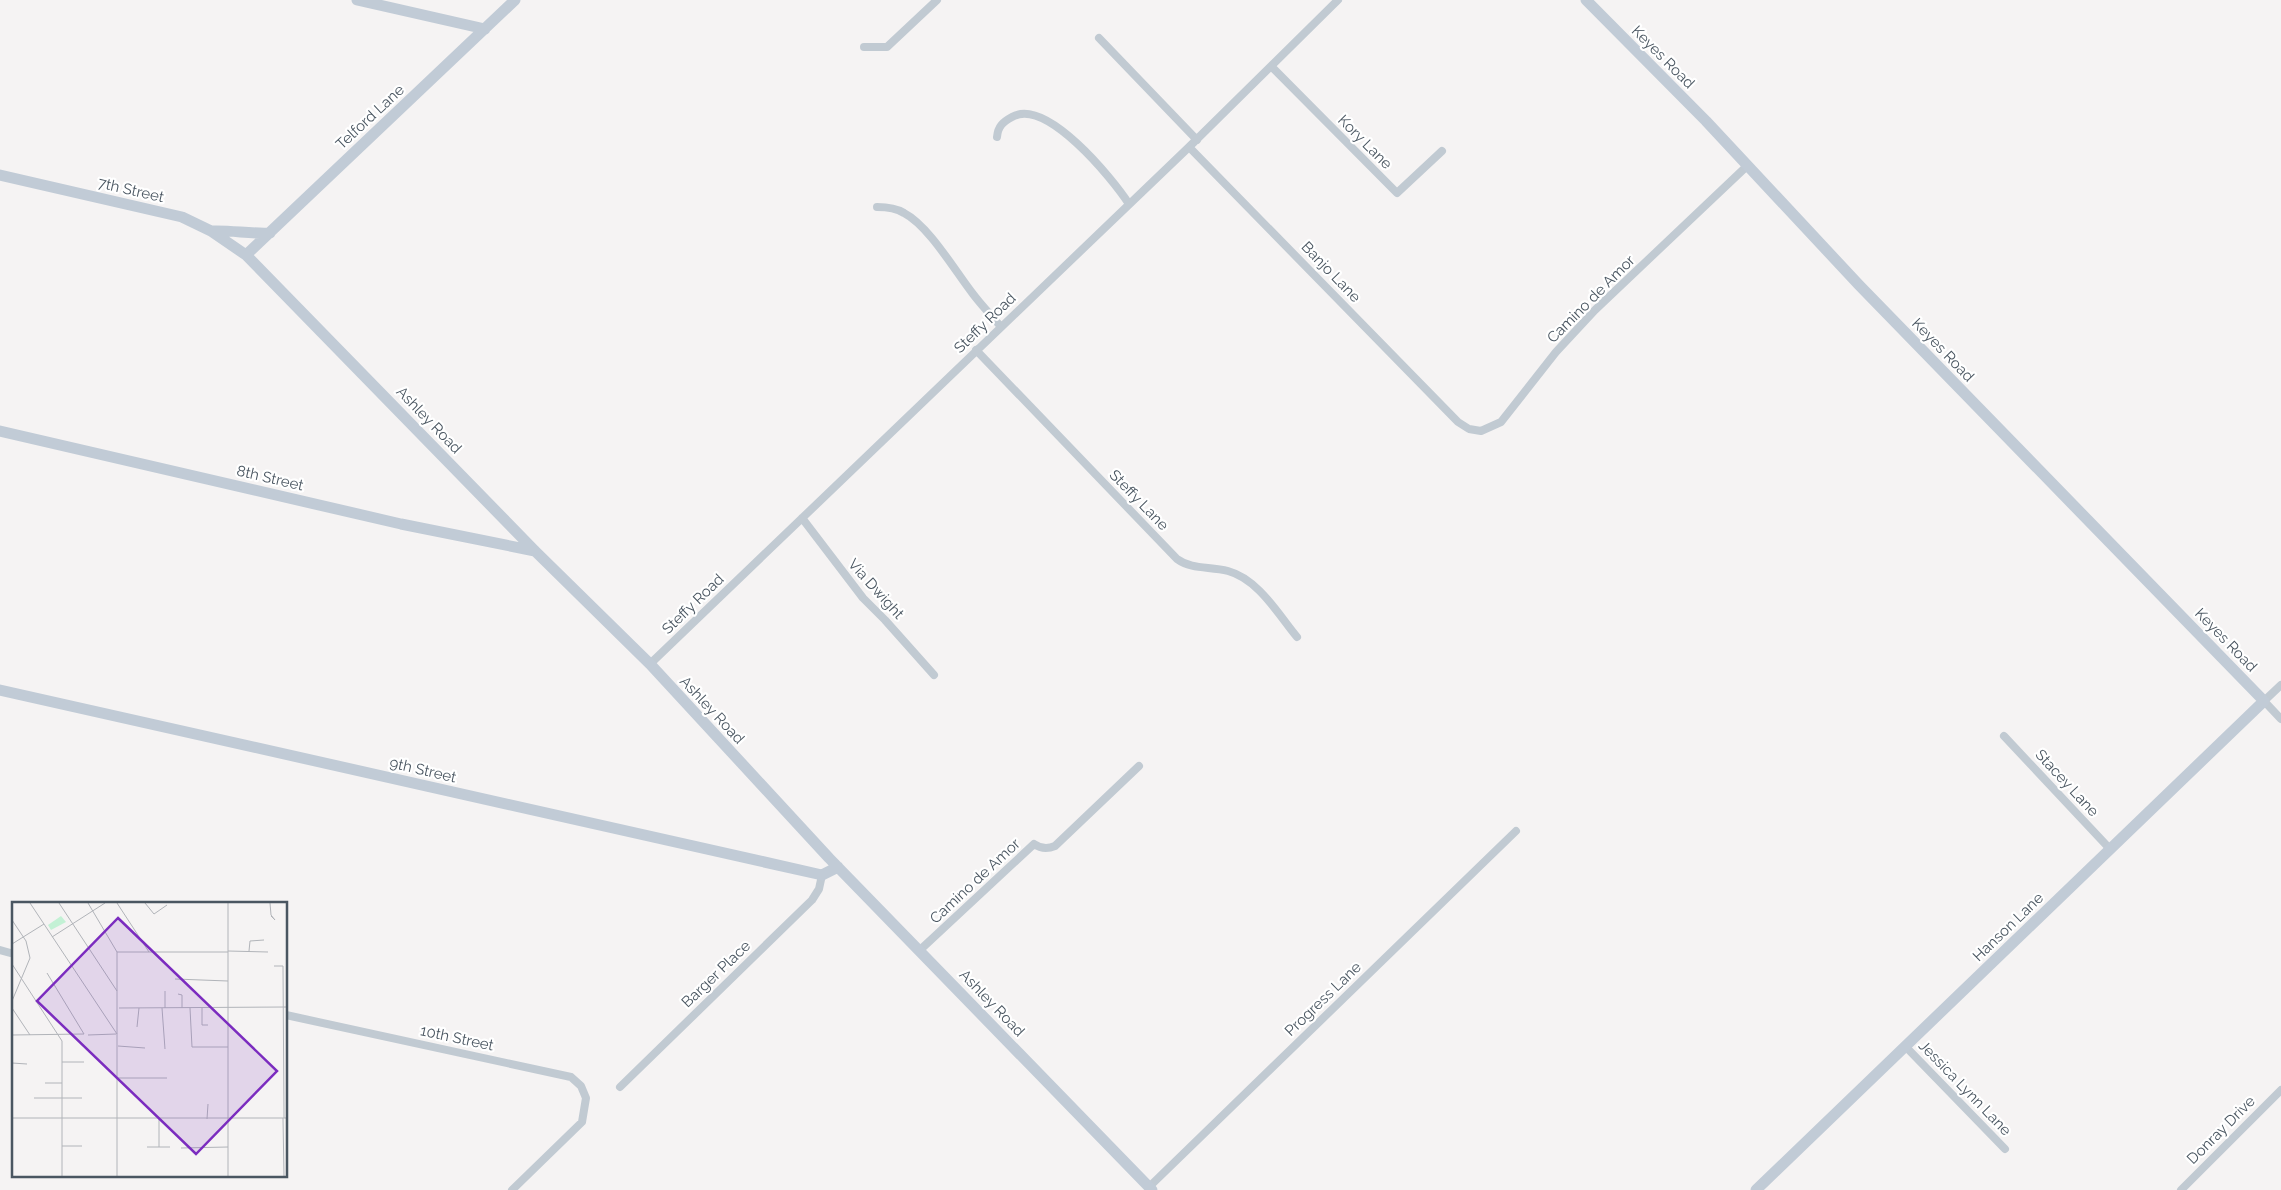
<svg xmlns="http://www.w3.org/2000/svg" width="2281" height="1190" viewBox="0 0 2281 1190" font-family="Raleway,sans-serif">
<rect width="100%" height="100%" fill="#f5f3f3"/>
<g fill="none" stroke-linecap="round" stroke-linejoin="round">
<!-- street -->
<path stroke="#c1cad2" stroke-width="8" d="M1099 38 1197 140
M864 47H887L937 0
M1271 66 1397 193 1442 151
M997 137C998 126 1003 122 1012 117 1046 97 1112 178 1129 204
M1189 147 1458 422 1469 429 1481 431 1501 422 1556 352 1595 310 1747 166
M877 207C886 207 896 208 904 213 929 226 955 271 973 294 982 306 992 316 1001 327
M976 350 1177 559C1192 570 1210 566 1228 571 1258 579 1278 614 1297 637
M802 518 863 598 885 620 934 675
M650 664 1189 147 1338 0
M2281 685 2264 701 2281 719
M2004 736 2110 849
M0 950 14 954
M920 950 1034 844C1041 849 1048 849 1055 846L1139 766
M286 1015 571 1077 581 1086 586 1098 582 1122 512 1190
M1905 1046 2005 1149
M620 1087 812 900 819 889 822 875
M1149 1187 1516 831
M2181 1190 2281 1090"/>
<!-- secondary -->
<path stroke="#c1cbd6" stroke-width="11" d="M357 0 485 29
M1586 0 1706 121 1859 285 2264 701 1756 1190
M0 175 182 217 211 231 246 255 535 551 650 664 829 858 1152 1190
M211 231C231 230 250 234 270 233
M246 255 515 0
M0 431 401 524 535 551
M0 690 822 875 838 867"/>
</g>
<g text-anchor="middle" stroke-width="4.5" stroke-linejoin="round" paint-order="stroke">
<!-- street labels -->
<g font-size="15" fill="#4a5661" stroke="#fff">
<text transform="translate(1663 57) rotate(45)" y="5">Keyes Road</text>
<text transform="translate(370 117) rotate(-43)" y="5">Telford Lane</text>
<text transform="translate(1365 142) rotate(45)" y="5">Kory Lane</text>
<text transform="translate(131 190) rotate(13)" y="5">7th Street</text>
<text transform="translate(1331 272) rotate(46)" y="5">Banjo Lane</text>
<text transform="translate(1591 299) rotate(-45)" y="5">Camino de Amor</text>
<text transform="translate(985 323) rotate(-44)" y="5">Steffy Road</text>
<text transform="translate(1943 350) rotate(46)" y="5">Keyes Road</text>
<text transform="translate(429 420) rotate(46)" y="5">Ashley Road</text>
<text transform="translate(270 478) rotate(13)" y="5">8th Street</text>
<text transform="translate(1139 500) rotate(46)" y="5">Steffy Lane</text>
<text transform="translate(876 589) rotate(48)" y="5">Via Dwight</text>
<text transform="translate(693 604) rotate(-44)" y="5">Steffy Road</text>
<text transform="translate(2226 640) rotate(46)" y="5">Keyes Road</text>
<text transform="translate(712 710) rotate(47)" y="5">Ashley Road</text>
<text transform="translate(423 770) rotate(13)" y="5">9th Street</text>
<text transform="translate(2067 783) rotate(47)" y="5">Stacey Lane</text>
<text transform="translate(975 881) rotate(-43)" y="5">Camino de Amor</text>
<text transform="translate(2008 927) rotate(-44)" y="5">Hanson Lane</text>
<text transform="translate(716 974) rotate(-44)" y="5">Barger Place</text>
<text transform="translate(1323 999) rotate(-44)" y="5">Progress Lane</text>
<text transform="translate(992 1003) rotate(46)" y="5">Ashley Road</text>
<text transform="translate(457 1038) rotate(12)" y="5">10th Street</text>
<text transform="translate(1965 1088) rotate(46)" y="5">Jessica Lynn Lane</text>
<text transform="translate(2221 1130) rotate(-45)" y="5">Donray Drive</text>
</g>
</g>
<!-- overview -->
<g transform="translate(12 902)">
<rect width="275" height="275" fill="#f5f3f3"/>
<path d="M49 14 54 20 39 28 36 23Z" fill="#c3f1d5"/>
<path fill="none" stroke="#b1b4b9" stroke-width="1" d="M18 1 105 132M47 1 105 89M76 1 105 50V274M105 1 137 50M133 1 142 12 155 3M216 1V274M258 1 259 13 263 18 259 14M0 18 14 39 18 56 0 99M40 35 93 1M0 42 32 22M216 49 256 50M237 49 238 39 252 38M105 50H216M0 62 50 139V274M262 64H271L272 216M163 77 216 79M153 89V106M166 92 170 93V106M0 106 18 133M107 106 275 105M150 106 153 147M178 106 180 145H216M190 106V123H196M125 125 127 106M0 133 72 132 35 71M76 133 104 132M106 144 133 146M50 160H72M0 161 15 162M106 176H155M33 181H50M22 196H70M0 216H275M271 216 272 274M195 217 196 202M50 244H70M135 245H158M147 245V217M169 246 216 245"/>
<path fill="#7b2cbf" fill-opacity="0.15" stroke="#7b2cbf" stroke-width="2.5" d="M106 16 265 169 184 252 25 99Z"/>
<rect width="275" height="275" fill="none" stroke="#4a5661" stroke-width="2.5"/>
</g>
</svg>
